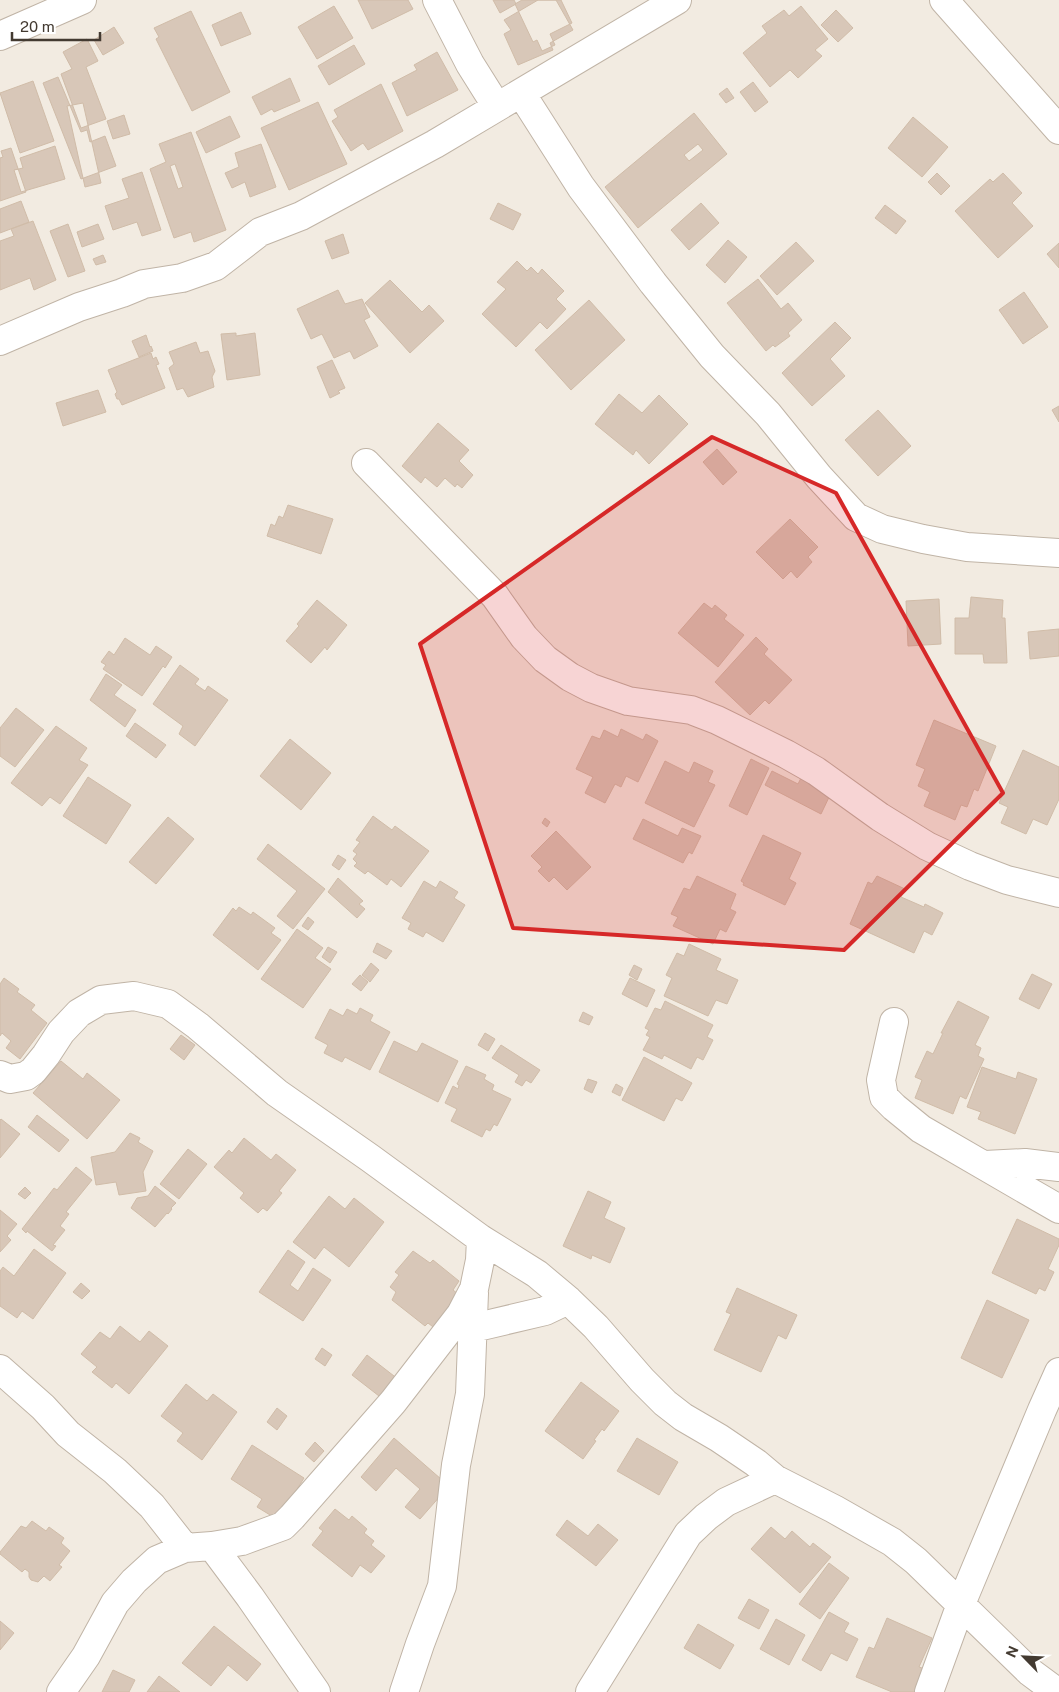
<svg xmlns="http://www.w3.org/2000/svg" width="1059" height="1692" viewBox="0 0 1059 1692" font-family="'Public Sans',sans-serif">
<rect width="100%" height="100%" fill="#f2ebe1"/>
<!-- building -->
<path fill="#d8c7b8" stroke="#d0bca8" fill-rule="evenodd" d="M358 0H408L413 9 372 29Z
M493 0H514L516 4 500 13Z
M522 0H561L572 23 550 34 555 45 542 51 537 40 533 42 515 4Z
M538 0H556L573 30 550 43 553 50 518 65 504 34 511 30 504 20Z
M334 6 353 38 317 59 298 27Z
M801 6 828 39 815 50 822 56 798 78 790 70 770 87 743 53 767 33 762 26 784 10 789 16Z
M836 10 853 28 838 42 821 25Z
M191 11 230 92 192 111 156 39 159 37 154 28Z
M241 12 251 34 221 46 212 25Z
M114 27 124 43 103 55 94 40Z
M87 39 98 61 86 67 106 119 81 128 61 74 72 69 63 52Z
M354 45 365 64 329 85 318 66Z
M437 52 458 90 407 116 392 83 417 70 414 65Z
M58 77 81 132 87 130 90 142 105 136 116 166 81 179 43 83Z
M290 78 300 101 274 112 272 109 261 115 252 97Z
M33 81 54 141 20 153 0 93Z
M753 82 768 102 755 112 740 92Z
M381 84 403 131 368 150 363 143 351 151 332 121 338 117 334 110Z
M727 88 734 98 726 103 719 94Z
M318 102 347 164 289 190 261 128Z
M83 103 101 183 85 187 67 106Z
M694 113 727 154 638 228 605 187ZM698 144 703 150 689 161 684 155Z
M124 115 130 134 113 139 107 121Z
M230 116 240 137 206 153 196 132Z
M913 117 948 147 922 177 888 148Z
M191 132 226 230 194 242 191 232 174 238 150 169 166 162 159 144ZM175 164 183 187 178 189 170 166Z
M261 144 276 187 250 197 245 182 232 188 225 173 239 167 235 153Z
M55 146 65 179 21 192 14 170 23 168 20 158Z
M11 148 26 192 0 201V158L3 157 1 151Z
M142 172 161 230 142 236 137 222 113 230 105 206 129 198 122 179Z
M937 173 950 186 941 195 928 182Z
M1003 173 1022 193 1012 203 1033 226 998 258 955 211 990 179 993 182Z
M21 201 29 222 0 233V209Z
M498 203 521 214 513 230 490 219Z
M701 203 719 223 689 250 671 230Z
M885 205 906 221 896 234 875 218Z
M33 221 56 280 34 290 30 278 0 290V241L14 236 11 229Z
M68 224 85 271 68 277 50 231Z
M98 224 104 239 82 247 77 232Z
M343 234 349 253 332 259 325 241Z
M728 240 747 257 725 283 706 265Z
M796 242 814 261 777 295 760 276Z
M1059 243V268L1047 254Z
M103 255 106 262 96 265 93 259Z
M517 261 527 271 531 267 538 274 542 269 564 291 556 299 566 309 547 329 540 322 516 347 482 314 506 289 497 282Z
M758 279 781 309 788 303 802 320 788 333 790 336 775 347 773 345 766 351 727 303Z
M390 280 422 312 429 305 444 321 410 353 365 303Z
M338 290 345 304 362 299 370 317 364 320 378 346 354 359 350 351 334 358 322 334 311 339 297 309Z
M1024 292 1048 327 1023 344 999 310Z
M589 300 625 340 571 390 535 350Z
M835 322 851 338 830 359 845 376 812 406 782 373Z
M236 333V336L255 333 260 375 227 380 221 334Z
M146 335 150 347 151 346 153 351 139 357 132 341Z
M196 342 200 353 208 351 215 371 212 377 214 387 188 397 183 388 177 390 169 368 174 364 169 352Z
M151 353 153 359 156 357 159 364 156 365 165 388 122 405 119 399H117L115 394 117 392 108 370Z
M332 360 345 388 338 391 340 393 330 398 317 367Z
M98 390 106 412 63 426 56 403Z
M619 394 642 413 659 395 688 424 649 464 636 450 633 455 595 424Z
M1059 406V422L1052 410Z
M878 410 911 446 878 476 845 440Z
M438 423 469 450 459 461 473 475 462 488 457 484 455 487 445 478 437 487 425 477 421 483 402 466Z
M717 449 737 472 723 485 703 462Z
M288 505 333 519 321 554 267 536 271 524 275 526 279 516 283 518Z
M790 519 818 547 808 557 812 562 797 578 791 571 783 579 756 552Z
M971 597 1003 600 1002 618H1005L1007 663H984L983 654H955V618H969Z
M939 599 941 644 908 646 906 601Z
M317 600 347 625 327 650 325 647 311 663 286 641 299 626 297 624Z
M704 603 712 609 715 605 727 615 724 619 744 635 718 667 678 633Z
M1059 629V656L1030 659 1028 632Z
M756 637 768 649 764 654 792 680 769 704 765 700 750 715 715 682Z
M125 638 150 655 156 646 172 657 165 668 163 666 142 696 103 669 106 665 101 662 109 651 114 655Z
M180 665 199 679 195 684 205 691 208 686 228 700 195 746 179 734 183 726 153 704Z
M106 674 122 685 114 695 136 710 125 727 90 700Z
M16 708 44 730 15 767 0 756V728Z
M934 720 996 746 978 791 974 789 967 807 961 805 955 820 924 806 930 792 918 786 925 769 916 765Z
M135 723 166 745 156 758 126 736Z
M56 726 87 748 79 760 88 765 60 804 50 797 42 806 11 783Z
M621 729 643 740 646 734 658 741 638 782 626 776 621 787 615 784 605 803 585 793 593 777 576 769 592 736 600 739 604 730 618 737Z
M290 739 331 773 301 810 260 776Z
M1023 750 1059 767V799L1047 825 1033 819 1026 834 1001 823 1008 807 999 803Z
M751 759 769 768 747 815 729 806Z
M665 761 689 773 694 762 713 771 708 782 715 785 694 827 645 803Z
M772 771 798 784 801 778 831 793 821 814 765 785Z
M88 777 131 805 106 844 63 816Z
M373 816 392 830 395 826 429 851 401 887 391 879 387 885 368 871 365 874 354 866 357 863 353 859 357 854 353 851 360 842 356 840Z
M168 817 194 839 156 884 129 862Z
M545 818 550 822 547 827 542 823Z
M643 819 678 836 682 828 701 836 692 854 689 852 683 863 633 839Z
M556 831 591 867 567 890 554 877 549 882 538 871 542 867 531 856Z
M763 835 801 853 789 879 796 883 785 905 743 885 744 883 741 881Z
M268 844 325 889 293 929 277 916 297 891 257 859Z
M338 855 346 860 339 870 332 865Z
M697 876 736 894 730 909 736 912 726 932 720 929 713 944 673 926 678 917 671 914 684 888 690 890Z
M877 876 905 889 901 897 924 907 925 904 943 913 932 935 924 931 914 953 850 924 868 882 872 884Z
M338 878 363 901 359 904 365 909 357 918 328 892Z
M424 881 436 888 440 881 458 892 454 898 465 905 443 942 426 932 423 937 408 929 411 923 402 918Z
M239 907 251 915 253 912 275 928 271 933 281 940 258 970 213 935 233 908 236 911Z
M308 917 314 922 308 930 302 926Z
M297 929 323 948 315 958 331 969 303 1008 261 979Z
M377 943 392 951 386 959 373 952Z
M689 944 721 959 716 970 738 980 727 1004 716 1000 708 1016 664 996 672 978 666 975 677 953 684 956Z
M328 947 337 952 330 963 322 957Z
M371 963 379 970 370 982 362 975Z
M634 965 642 969 637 980 629 975Z
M1032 974 1052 984 1039 1009 1019 999Z
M360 975 368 982 361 991 352 984Z
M4 978 19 989 17 992 35 1005 31 1010 47 1023 20 1059 6 1048 11 1041 2 1033 0 1036V984Z
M630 978 655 990 647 1007 622 994Z
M665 1001 713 1025 707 1037 713 1040 703 1060 697 1057 691 1069 664 1055 662 1059 643 1050 650 1037 646 1035 649 1030 645 1028 655 1008 661 1010Z
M958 1001 989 1017 975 1045 981 1048 978 1056 984 1059 966 1099 960 1096 953 1114 915 1098 922 1080 915 1077 927 1051 933 1054 943 1033H941Z
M360 1008 373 1015 370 1021 390 1032 370 1070 345 1057 342 1062 324 1053 328 1045 315 1038 330 1009 343 1016 347 1009 357 1014Z
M583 1012 593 1017 589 1025 579 1021Z
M485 1033 495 1039 488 1051 478 1045Z
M181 1035 195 1045 184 1060 170 1049Z
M394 1041 417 1052 422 1043 458 1061 438 1102 379 1072Z
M501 1045 540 1070 531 1083 526 1080 522 1086 515 1082 519 1075 492 1058Z
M644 1057 692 1083 682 1101 676 1098 664 1121 622 1100Z
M61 1061 83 1079 87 1073 120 1100 87 1139 33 1093Z
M466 1066 486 1075 484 1079 494 1085 492 1090 511 1099 497 1126 494 1124 490 1131 486 1129 482 1137 451 1121 457 1109 445 1103 453 1086 458 1089 459 1085 457 1084Z
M982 1067 1016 1079 1018 1072 1037 1079 1015 1134 978 1119 981 1112 967 1107Z
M588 1079 597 1082 592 1093 584 1089Z
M616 1084 623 1088 620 1096 612 1092Z
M37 1115 69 1140 59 1152 28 1127Z
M1 1119 20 1134 0 1158V1120Z
M130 1133 140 1138 138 1142 153 1151 143 1172 146 1191 119 1195 116 1182 96 1185 91 1157 115 1152Z
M244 1138 271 1160 276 1154 296 1170 279 1191 282 1193 267 1211 263 1208 258 1213 240 1198 244 1193 214 1167 229 1150 232 1153Z
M188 1149 207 1164 179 1199 160 1184Z
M76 1167 92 1180 66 1212 69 1214 60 1226 65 1230 53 1245 56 1246 52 1251 27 1231 26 1233 22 1229 54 1188 57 1190Z
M155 1186 176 1203 171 1208 172 1209 168 1214 167 1213 155 1227 131 1208 137 1198 148 1196Z
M25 1187 31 1193 25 1199 18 1194Z
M588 1191 611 1202 604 1218 625 1228 610 1263 592 1255 591 1259 563 1246Z
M329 1196 345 1209 354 1198 384 1222 349 1267 324 1247 315 1259 293 1242Z
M0 1210 17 1224 7 1236 11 1240 0 1252Z
M1017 1219 1059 1239V1245L1048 1269 1054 1272 1045 1291 1039 1288 1036 1294 992 1273Z
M34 1249 66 1273 33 1319 22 1311 17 1318 0 1306V1271L3 1267 14 1276Z
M288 1250 305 1262 290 1285 298 1291 313 1268 331 1280 303 1321 259 1292Z
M413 1251 430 1263 433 1260 459 1281 453 1290 463 1298 437 1330 428 1323 425 1326 392 1300 396 1292 390 1287 399 1275 395 1272Z
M81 1283 90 1291 82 1299 73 1292Z
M737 1288 797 1315 786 1339 778 1335 761 1372 714 1350 731 1314 726 1312Z
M987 1300 1029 1320 1002 1378 961 1358Z
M120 1326 140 1342 149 1331 168 1346 129 1394 116 1383 112 1388 92 1372 97 1367 81 1354 100 1332 110 1339Z
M322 1348 332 1355 325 1366 315 1359Z
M367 1355 403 1383 388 1403 352 1375Z
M581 1382 619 1411 604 1431 602 1429 594 1440 596 1441 583 1459 545 1431Z
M186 1384 207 1401 213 1394 237 1412 202 1460 177 1441 183 1433 161 1416Z
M277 1408 287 1416 277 1430 267 1422Z
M394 1438 449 1486 420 1519 405 1507 420 1489 396 1468 376 1491 361 1477Z
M637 1438 678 1462 659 1495 617 1471Z
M315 1442 324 1451 314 1462 305 1454Z
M252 1445 304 1478 283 1512 275 1518 257 1507 262 1499 231 1479Z
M335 1509 349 1520 352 1516 367 1529 364 1533 374 1541 371 1545 385 1556 371 1573 360 1565 352 1577 312 1545 323 1531 319 1528Z
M567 1520 588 1536 598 1524 618 1540 596 1566 556 1535Z
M32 1521 46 1531 49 1527 64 1538 61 1543 70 1551 59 1565 62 1567 50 1581 44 1576 38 1582 31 1580 29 1577V1572L25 1569 22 1572 0 1554V1552L21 1526 26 1528Z
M771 1527 785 1539 792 1531 810 1547 813 1543 831 1557 800 1593 751 1549Z
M829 1563 849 1578 820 1619 799 1604Z
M749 1599 769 1610 759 1629 738 1618Z
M829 1612 849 1623 844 1632 858 1639 847 1661 831 1653 821 1671 802 1660Z
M887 1618 932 1638 919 1667 928 1670 920 1692H892L856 1677 869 1647 874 1649Z
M776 1619 805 1635 789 1665 760 1649Z
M0 1621 14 1633 0 1650Z
M698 1624 734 1645 720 1669 684 1648Z
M214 1626 261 1664 247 1681 228 1665 211 1686 182 1663Z
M113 1670 135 1680 129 1692H102Z
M159 1676 180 1692H147Z"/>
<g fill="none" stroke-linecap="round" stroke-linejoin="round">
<defs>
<path id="minor" d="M437 0 470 64 497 107
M944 0 1059 130
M0 36 82 0
M521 93 581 187 653 283 712 356 768 414 819 477 856 517 882 529 923 539 967 547 1059 553
M0 341 79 307 122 293 144 284 182 278 216 266 260 232 301 216 435 144 677 0
M366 463 495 596 524 637 545 659 570 677 591 688 628 701 691 710 717 720 786 754 816 771 880 817 927 846 970 866 1007 880 1059 893
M894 1022 881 1080 884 1097 894 1107 921 1129 1059 1209
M0 1075 10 1079 26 1076 33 1071 46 1055 61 1032 79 1013 101 1000 134 996 168 1004 198 1026 277 1093 370 1158 481 1239 537 1274 568 1300 596 1327 642 1380 665 1403 683 1417 719 1438 756 1463 775 1479 834 1509 892 1542 916 1561 1030 1672 1057 1692
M985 1165 1025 1163 1059 1167
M473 1328 545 1311 568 1300
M0 1369 43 1407 68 1434 115 1471 152 1506 185 1548
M212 1546 250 1597 316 1692
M61 1692 86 1656 115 1603 134 1581 157 1560 185 1548 212 1546 242 1541 283 1526 292 1517 393 1402 461 1314 474 1289 480 1260 481 1239
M404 1692 420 1644 442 1586 456 1465 470 1394 474 1293
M590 1692 688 1534 706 1517 726 1502 775 1479
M929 1692 961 1604 1042 1410 1059 1372"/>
</defs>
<!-- minor casing -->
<use href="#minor" stroke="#c0b4a6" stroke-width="30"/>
<!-- minor -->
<use href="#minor" stroke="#fff" stroke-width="28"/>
</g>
<!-- marked area -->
<path fill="#d62828" fill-opacity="0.2" stroke="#d62828" stroke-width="4" stroke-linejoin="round" d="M712 437 836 493 1003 793 844 950 513 928 420 644Z"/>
<!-- north arrow -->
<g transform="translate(1024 1657) rotate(294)" stroke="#ffffff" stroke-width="4" paint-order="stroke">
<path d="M0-4L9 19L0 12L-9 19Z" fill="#433a31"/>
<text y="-8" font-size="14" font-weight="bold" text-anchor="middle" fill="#433a31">N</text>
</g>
<!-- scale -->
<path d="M12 32v8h88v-8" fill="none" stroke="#433a31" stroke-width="2.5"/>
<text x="20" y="32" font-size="15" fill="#433a31" stroke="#ffffff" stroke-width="4" paint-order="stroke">20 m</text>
</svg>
